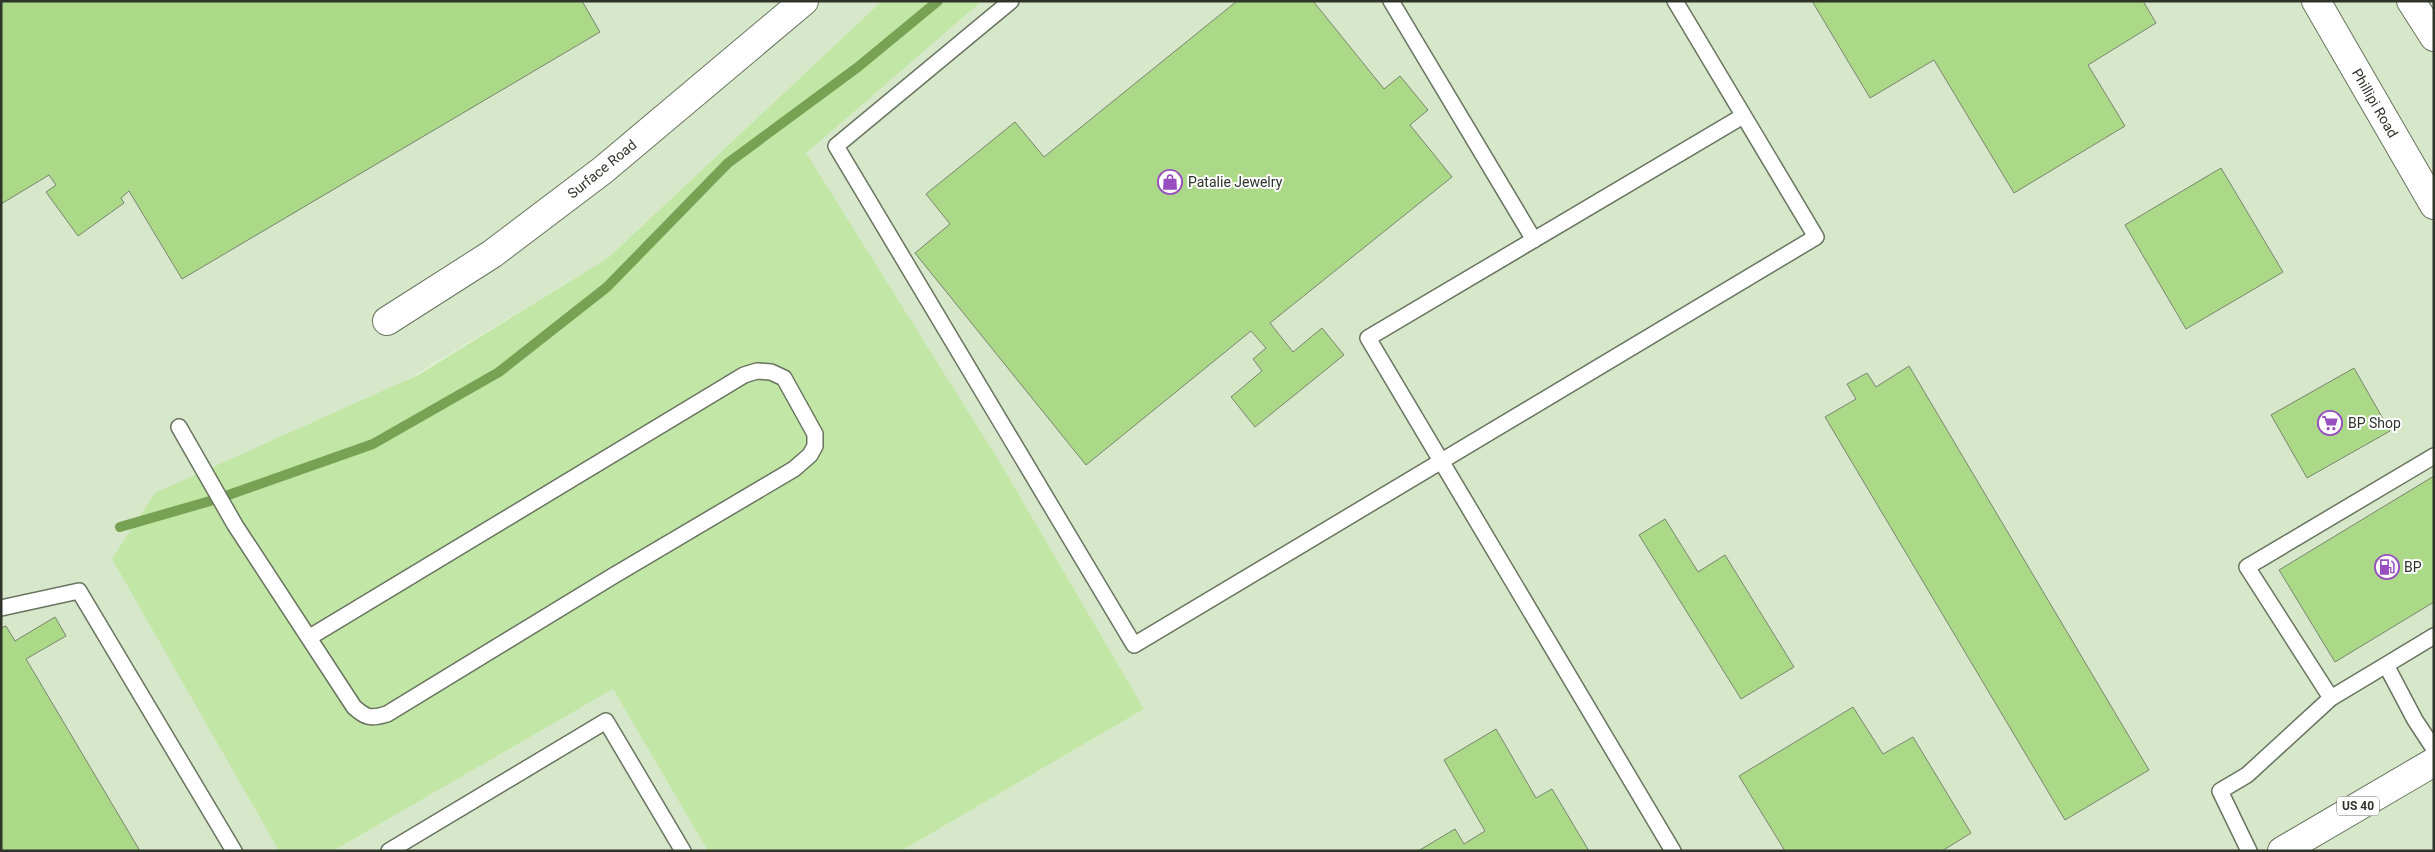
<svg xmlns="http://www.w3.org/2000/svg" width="2435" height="852" viewBox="0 0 2435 852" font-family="Roboto,sans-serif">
<rect width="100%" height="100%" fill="#e5f3db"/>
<!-- built -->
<path fill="#d6e8c9" d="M1 1H882L608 258 112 559 279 851H1Z
M982 1H2434V851H901L1144 709 1001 464 805 153Z
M613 689 708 851H333Z"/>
<!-- green -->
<path fill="#c2e6a5" d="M882 1H982L806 153 1001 464 1144 709 901 851H708L613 689 333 851H279L112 559 155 493 418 375 608 258Z"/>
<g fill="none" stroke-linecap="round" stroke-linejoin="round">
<!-- stream -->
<path stroke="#77a153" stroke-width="10" d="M120 527 217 499 373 444 499 372 607 287 728 163 858 67 938 1"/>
</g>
<!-- building -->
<path fill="#acd988" stroke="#798570" d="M1 1H582L600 32 182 279 129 191 121 198 124 203 78 236 46 192 56 185 49 175 1 204Z
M1237 1H1313L1384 89 1400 76 1428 110 1410 125 1452 177 1270 323 1293 352 1322 328 1344 355 1255 427 1231 397 1262 371 1253 359 1266 348 1251 331 1086 465 915 253 950 224 926 194 1015 122 1044 157Z
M1812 1H2143L2156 23 2088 65 2125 126 2014 193 1934 60 1870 98Z
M2221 168 2283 272 2186 329 2125 225Z
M1909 366 2149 770 2065 820 1825 417 1856 399 1847 384 1867 373 1876 387Z
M2354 368 2390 431 2307 478 2271 415Z
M2434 476V602L2335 662 2279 570Z
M1665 519 1698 572 1725 555 1794 667 1741 699 1639 535Z
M55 617 66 636 26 659 140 851H1V628L6 626 15 641Z
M1853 707 1883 754 1913 737 1971 833 1942 851H1785L1739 776Z
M1496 729 1536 798 1552 789 1589 851H1418L1455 829 1464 844 1485 831 1444 760Z"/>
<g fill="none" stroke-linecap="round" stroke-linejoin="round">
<defs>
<path id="lane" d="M1011 1 836 146 1134 645 1816 237 1675 1
M1391 1 1534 240
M179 427 235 525 354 707C366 718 371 719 387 714L613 576 794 469 810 455 815 446V434L784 378 771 372 757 371 744 375 310 637
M2434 456 2247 567 2331 698 2386 665 2415 720 2434 749
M1 608 79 591 234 851
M2386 665 2434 636
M389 851 606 721 683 851
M1673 851 1368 338 1743 116
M2249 851 2220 791 2247 775 2331 698"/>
<path id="street" d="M387 321 492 254 603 170 804 1"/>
<path id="secondary" d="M2316 1 2434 205
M2411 1 2434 37"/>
<path id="primary" d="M2282 851 2434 762"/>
</defs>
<!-- lane casing -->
<use href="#lane" stroke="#68745f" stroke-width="18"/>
<!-- street casing -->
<use href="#street" stroke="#68745f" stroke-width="30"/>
<!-- secondary casing -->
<use href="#secondary" stroke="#68745f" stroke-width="30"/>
<!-- primary casing -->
<use href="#primary" stroke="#68745f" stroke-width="30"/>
<!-- lane -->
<use href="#lane" stroke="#fff" stroke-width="15"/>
<!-- street -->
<use href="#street" stroke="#fff" stroke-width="28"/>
<!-- secondary -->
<use href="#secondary" stroke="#fff" stroke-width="28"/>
<!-- primary -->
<use href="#primary" stroke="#fff" stroke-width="28"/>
</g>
<!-- icons -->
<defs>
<symbol id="shop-ring" viewBox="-11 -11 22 22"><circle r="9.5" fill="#fff" stroke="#984ec0" stroke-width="1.5"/><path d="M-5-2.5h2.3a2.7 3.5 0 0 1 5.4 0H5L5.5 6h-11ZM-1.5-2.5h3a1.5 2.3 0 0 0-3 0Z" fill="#984ec0"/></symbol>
<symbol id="supermarket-ring" viewBox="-11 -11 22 22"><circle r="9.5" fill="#fff" stroke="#984ec0" stroke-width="1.5"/><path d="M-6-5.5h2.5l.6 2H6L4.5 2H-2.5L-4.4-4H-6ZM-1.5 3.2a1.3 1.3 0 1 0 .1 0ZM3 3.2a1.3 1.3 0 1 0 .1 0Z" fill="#984ec0"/></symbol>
<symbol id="fuel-ring" viewBox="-11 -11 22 22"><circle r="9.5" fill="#fff" stroke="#984ec0" stroke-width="1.5"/><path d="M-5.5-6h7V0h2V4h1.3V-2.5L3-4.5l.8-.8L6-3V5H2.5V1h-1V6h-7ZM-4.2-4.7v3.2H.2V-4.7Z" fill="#984ec0"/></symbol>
</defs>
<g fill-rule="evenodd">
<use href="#shop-ring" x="1156" y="168" width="28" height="28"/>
<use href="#supermarket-ring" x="2316" y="409" width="28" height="28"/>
<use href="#fuel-ring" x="2373" y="553" width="28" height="28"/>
</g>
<g text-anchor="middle" stroke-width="4" stroke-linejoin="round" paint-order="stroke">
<!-- shield labels -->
<rect fill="#fff" stroke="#6d716a" stroke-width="1" x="2337" y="796.5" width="42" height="19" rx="4"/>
<g font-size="12" font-weight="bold" fill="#2e342a">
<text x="2358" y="810">US 40</text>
</g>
<!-- street labels -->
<g font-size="14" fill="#2e342a" stroke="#fff">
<text transform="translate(2375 103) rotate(60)" y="5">Phillipi Road</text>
<text transform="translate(602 169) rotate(-39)" y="5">Surface Road</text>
</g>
<!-- poi labels -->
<g font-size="14" fill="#2e342a" stroke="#fff" text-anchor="start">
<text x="1188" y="187">Patalie Jewelry</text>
<text x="2348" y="428">BP Shop</text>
<text x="2404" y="572">BP</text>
</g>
</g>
<!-- border -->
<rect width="2435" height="852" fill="none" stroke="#2e342a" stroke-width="5"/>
</svg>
